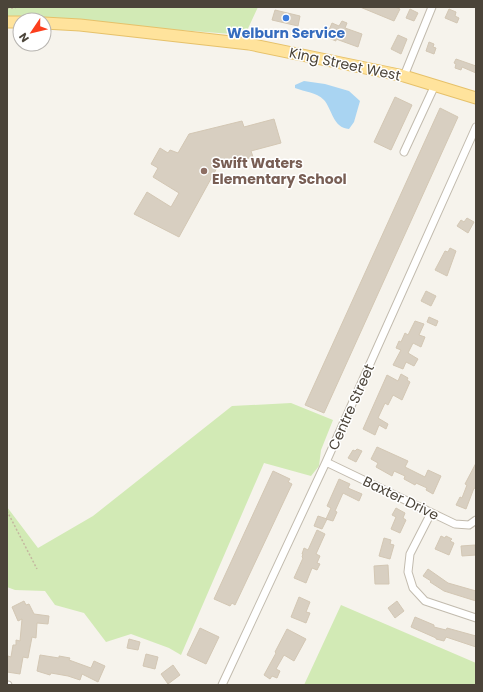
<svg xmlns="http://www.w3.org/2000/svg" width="483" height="692" viewBox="0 0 483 692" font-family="Poppins,sans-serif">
<rect width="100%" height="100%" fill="#f6f3ec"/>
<!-- green -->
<path fill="#d2eab5" d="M7 7H258L245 35 7 17Z
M291 403 333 420 321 450 319 466 311 476 264 463 181 655 169 648 131 634 106 642 84 613 55 605 45 591 15 590 7 587V507L38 548 93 516 232 406Z
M341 605 476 663V685H304Z"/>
<!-- water -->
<path fill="#a9d4f2" d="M304 81 325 84 349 91 360 101 354 122 349 129C333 128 332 109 324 100 316 92 305 92 295 88V85Z"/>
<!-- building -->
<path fill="#d8cfc1" stroke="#d3c7b4" d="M360 7H395L400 9 394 21Z
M410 9 418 13 414 21 406 18Z
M449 9 456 12 455 16 459 18 457 23 445 18Z
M275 10 300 16 298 26 272 20Z
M342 21 347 23 345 28 362 34 358 47 336 39V41L326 37 332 23 339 26Z
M398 35 407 39 401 54 391 49Z
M429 42 434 44 433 47 436 48 434 54 426 51Z
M456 59 476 66V73L462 67 461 70 455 68 456 64 454 63Z
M395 97 412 105 391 150 374 142Z
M440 108 458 117 324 413 305 405Z
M274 119 281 143 251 151 253 157 218 166 179 237 134 214 147 192 171 207 179 193 153 177 158 168 151 164 160 148 168 153 170 150 178 153 189 134 242 121 244 127Z
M467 218 474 222 468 233 457 226 461 220 464 222Z
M450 248 456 251 447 276 435 270 445 251 448 252Z
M426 291 436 296 431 306 421 301Z
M429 317 438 321 436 326 427 322Z
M415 321 424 324 419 335 425 337 421 347 413 343 408 353 418 359 414 366 406 362 403 369 393 365 401 350 396 348 399 341 401 342 405 333 408 335Z
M401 374 408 378 407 380 410 382 402 400 393 395 388 405 385 403 378 418 388 424 386 429 379 425 375 435 363 429 387 375 398 381Z
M377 447 408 461 405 467 425 477 428 470 441 476 433 494 426 490 427 488 416 483 415 485 404 479 405 476 394 471 392 476 376 467 378 463 371 459Z
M357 449 362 451 356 462 348 458 353 450 355 451Z
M476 463V489L474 488 466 509 456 505 460 497 462 498 467 485 465 484Z
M273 471 290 479 288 482 292 484 235 605 232 603 230 606 214 599Z
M339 479 350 484 348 488 362 494 359 501 343 493 335 511 337 512 333 521 326 519 331 508 327 506Z
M396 508 405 513 403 518 406 520 400 533 391 529 396 517 392 515Z
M318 516 327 519 322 529 314 526Z
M317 530 325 534 316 554 320 556 317 563 320 564 317 570 312 568 306 583 294 578 303 558 302 557 303 554H302L304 548 308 550Z
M441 536 445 538 446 536 452 539 450 541 454 543 449 555 435 549Z
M384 538 391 540 390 544 394 545 390 559 379 556Z
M475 545 476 555 462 556 461 546Z
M388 565 389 584H375L374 566Z
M428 569 448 583 476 591V601L444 591 430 582 431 581 423 576Z
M299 597 310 602 306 612 310 613 306 623 291 617Z
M24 601 26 605 29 604 34 614 49 616 48 624 37 623 36 638 32 637 28 658 23 657 20 674 7 672V660L8 656 11 657 13 645H16V640L20 641 22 619 18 621 12 607Z
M397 601 404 611 395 618 388 608Z
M415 617 434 625V627L446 630 447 628 476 636V647L446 637 444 641 436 639V638L411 627Z
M200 628 219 637 206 664 187 655Z
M287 629 306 639 294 661 284 655 276 669 280 671 277 678 272 676 270 679 264 675 276 653 275 652Z
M129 639 140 642 138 650 127 648Z
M146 654 158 657 155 669 143 666Z
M40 655 59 658V656L70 658 69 660 91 668 94 661 105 666 98 682 82 674 80 680 68 676 51 673 50 675 37 671Z
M173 665 180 675 168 684 161 674Z"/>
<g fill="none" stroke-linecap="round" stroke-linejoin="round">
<defs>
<path id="minor" d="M404 76 432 7
M404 152 435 85
M326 462 455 524 469 525 476 520
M431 513 410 554 408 572 413 588 425 601 476 618
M7 685H8
M222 685 326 462 476 127"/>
<path id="primary" d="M7 22H20
M44 23 80 25 249 44 404 76 476 98"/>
</defs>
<!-- minor casing -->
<use href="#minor" stroke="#c2bbae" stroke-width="9"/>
<!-- primary casing -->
<use href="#primary" stroke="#e6c16a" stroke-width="13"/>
<!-- path -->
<path stroke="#c4b79f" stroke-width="1.5" stroke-dasharray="2 2" stroke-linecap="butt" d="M7 8H15L16 7
M7 511 37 569"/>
<!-- minor -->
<use href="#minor" stroke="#fff" stroke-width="7"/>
<!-- primary -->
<use href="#primary" stroke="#ffe39c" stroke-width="11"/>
</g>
<!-- markers -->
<circle fill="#3f7fe0" stroke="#fff" stroke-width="1.5" cx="286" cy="18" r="4"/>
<circle fill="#8d6e63" stroke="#fff" stroke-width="1.5" cx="204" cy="171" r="4"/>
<g text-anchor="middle" stroke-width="3" stroke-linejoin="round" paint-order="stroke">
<!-- shop labels -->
<g font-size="14" font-weight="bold" fill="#366cbe" stroke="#fff">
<text x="286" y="38">Welburn Service</text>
</g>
<!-- street labels -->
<g font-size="14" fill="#4b4439" stroke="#fff">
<text transform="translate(345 64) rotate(12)" y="5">King Street West</text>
<text transform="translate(351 407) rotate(-66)" y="5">Centre Street</text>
<text transform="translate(401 498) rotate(26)" y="5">Baxter Drive</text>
</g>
<!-- education labels -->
<g font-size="14" font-weight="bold" fill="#785e54" stroke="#fff" text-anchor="start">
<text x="212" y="168">Swift Waters<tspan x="212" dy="16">Elementary School</tspan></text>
</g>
</g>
<!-- border -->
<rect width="483" height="692" fill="none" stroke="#4b4439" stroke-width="16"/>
<!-- north arrow -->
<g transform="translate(32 32) rotate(235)"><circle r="19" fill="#ffffff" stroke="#b7b4b0"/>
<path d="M0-3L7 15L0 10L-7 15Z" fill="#fc3f1d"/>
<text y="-6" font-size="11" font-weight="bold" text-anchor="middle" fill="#4b4439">N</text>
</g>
</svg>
